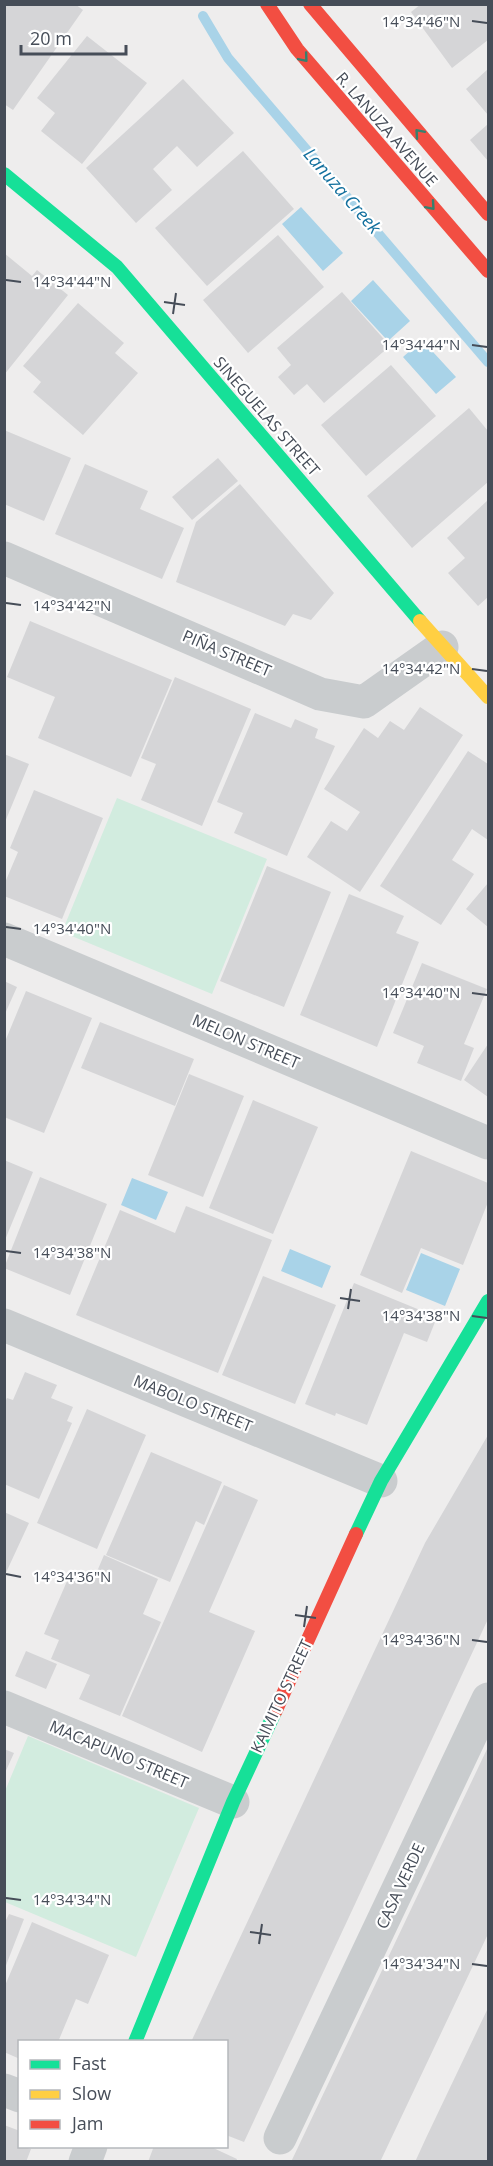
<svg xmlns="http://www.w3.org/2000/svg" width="493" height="2166" viewBox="0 0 493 2166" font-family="'Open Sans',sans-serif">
<rect width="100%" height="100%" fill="#eeeded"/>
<!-- green -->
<path fill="#d2ecdf" d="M117 798 267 859 212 994 62 932Z
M28 1736 199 1808 136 1957 5 1902V1791Z"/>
<!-- water -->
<path fill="#a9d3e8" d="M301 207 343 253 323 271 282 224Z
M373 280 410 321 388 341 351 301Z
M422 340 456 377 436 394 403 357Z
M132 1178 168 1192 156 1220 121 1205Z
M290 1249 331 1266 322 1288 281 1271Z
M421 1253 460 1269 445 1306 406 1290Z"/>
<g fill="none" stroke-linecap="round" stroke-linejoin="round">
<!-- stream -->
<path stroke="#a9d3e8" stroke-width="10" d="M203 16 228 58 488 362"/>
</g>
<!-- building -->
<path fill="#d5d5d7" d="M4 4H75L83 10 13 110 4 104Z
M421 4H488V40L452 68 411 12Z
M87 36 147 83 82 164 41 131 55 113 37 98Z
M488 69V115L466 89Z
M183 79 234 133 197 167 177 146 153 169 172 190 136 223 86 168Z
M488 124V161L470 140Z
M243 151 294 209 207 286 155 228Z
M278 235 324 287 248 353 203 300Z
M4 253 32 276 37 270 68 295 4 375Z
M342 292 390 346 324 403 307 384 294 395 278 377 291 365 277 348Z
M78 303 124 343 115 353 138 373 83 435 33 392 41 382 23 366Z
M391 365 436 416 366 476 321 425Z
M469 408 488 431V482L412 548 367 496Z
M4 430 71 458 44 521 4 504Z
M218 458 238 481 192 520 172 497Z
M85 464 148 491 140 509 184 528 162 579 55 534Z
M240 484 334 593 311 620 293 614 285 626 176 582 196 522Z
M488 500V597L478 606 448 573 465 558 447 538Z
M30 621 172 680 131 777 38 738 55 697 7 677Z
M175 677 251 709 202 826 141 800 156 764 141 758Z
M420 707 463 735 360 892 307 857 331 821 347 831 360 812 324 789 364 728 378 738 390 721 404 730Z
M255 713 291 728 295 719 318 729 315 738 335 746 287 856 234 833 243 813 217 802Z
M468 751 488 764V840L472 829 452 860 474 874 441 925 380 886Z
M4 754 29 764 5 822H4Z
M34 790 103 818 62 919 4 896V885L18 852 10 848Z
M267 866 331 892 284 1007 220 981Z
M488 883V927L466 909Z
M349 894 404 916 396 933 419 942 377 1047 300 1015Z
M422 963 487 989 464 1044 474 1048 461 1081 417 1063 424 1046 393 1033Z
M4 981 17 987 4 1016Z
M26 991 92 1018 44 1133 4 1117V1044Z
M100 1022 194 1059 175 1106 81 1068Z
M488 1044V1097L464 1080Z
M189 1074 244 1096 203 1197 148 1175Z
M253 1100 318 1127 273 1234 209 1208Z
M411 1151 488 1183V1202L463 1265 421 1248 402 1293 360 1275Z
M4 1160 33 1172 5 1240H4Z
M40 1177 107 1204 70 1295 4 1268Z
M186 1206 272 1240 218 1373 76 1315 120 1210 175 1233Z
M263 1276 336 1305 295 1404 222 1375Z
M354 1283 437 1317 427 1342 404 1333 367 1425 336 1413 335 1416 305 1404Z
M25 1372 57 1385 51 1398 73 1407 67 1421 72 1423 39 1499 4 1484V1404L7 1398 13 1400Z
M87 1409 146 1435 97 1549 37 1523Z
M488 1435V1619L244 2142 226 2135V2042H191L425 1543Z
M151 1452 222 1482 204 1525 196 1521 170 1582 106 1555Z
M224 1485 258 1500 209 1612 255 1631 202 1752 122 1716Z
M4 1512 29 1523 4 1577Z
M104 1555 158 1579 143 1614 161 1622 120 1716 79 1699 90 1675 51 1659 59 1640 44 1634 71 1572 93 1581Z
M26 1651 57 1664 46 1689 15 1676Z
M488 1747V1934L380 2162H291Z
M4 1749 14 1753 4 1775Z
M9 1914 24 1919 5 1968 4 1924Z
M32 1922 109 1955 88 2004 76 1999 58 2042H20V2059L4 2052V1988Z
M488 2008V2162H415L426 2138Z
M4 2125 20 2131V2146L31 2149 26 2162H4Z
M154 2146H209L237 2159 236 2162H148Z"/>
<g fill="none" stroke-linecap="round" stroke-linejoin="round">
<!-- street -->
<path stroke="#c9ccce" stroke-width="33" d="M4 558 320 694 364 702 442 647
M4 939 488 1143
M4 1325 381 1481
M4 1707 233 1802
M4 2090 20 2096
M280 2138 488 1699
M85 2162 91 2146"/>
<!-- fast -->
<path stroke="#16e098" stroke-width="14" d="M4 174 117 267 420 621
M356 1534 381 1481 488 1301
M135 2042 233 1802 275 1712"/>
<!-- slow -->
<path stroke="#ffcf43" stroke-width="14" d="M420 621 488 697"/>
<!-- jam -->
<path stroke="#f24e42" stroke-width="14" d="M267 4 297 49 488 271
M310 4 488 214
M275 1712 356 1534"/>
</g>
<!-- one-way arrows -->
<defs><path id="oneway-chevron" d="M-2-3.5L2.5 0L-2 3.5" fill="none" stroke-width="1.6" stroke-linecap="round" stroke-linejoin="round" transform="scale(1.5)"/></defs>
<g stroke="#35806e">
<use href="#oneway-chevron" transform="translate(304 58) rotate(50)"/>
<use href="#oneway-chevron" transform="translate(419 133) rotate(-131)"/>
<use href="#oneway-chevron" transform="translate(431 206) rotate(49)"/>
</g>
<!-- ticks -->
<path fill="none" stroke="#464d58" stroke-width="2" d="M472 21 487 23M6 280 21 282M164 302 185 305M173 314 176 293M472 345 487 347M6 603 21 605M472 669 487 671M6 927 21 929M472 993 487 995M6 1251 21 1253M340 1298 360 1301M348 1309 351 1289M472 1316 487 1318M6 1574 21 1577M295 1615 316 1618M304 1627 307 1606M472 1640 487 1642M6 1898 21 1900M250 1932 271 1935M259 1944 262 1924M472 1964 487 1966"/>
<g text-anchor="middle" stroke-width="4.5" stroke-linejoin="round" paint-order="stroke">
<!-- street labels -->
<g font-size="16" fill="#464d58" stroke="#fff">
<text transform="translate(387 129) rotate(49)" y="6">R. LANUZA AVENUE</text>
<text transform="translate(267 416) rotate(49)" y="6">SINEGUELAS STREET</text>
<text transform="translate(227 653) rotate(23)" y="6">PIÑA STREET</text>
<text transform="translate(246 1041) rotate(23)" y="6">MELON STREET</text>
<text transform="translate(193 1403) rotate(22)" y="6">MABOLO STREET</text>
<text transform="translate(281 1696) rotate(-65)" y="6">KAIMITO STREET</text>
<text transform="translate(119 1754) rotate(23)" y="6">MACAPUNO STREET</text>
<text transform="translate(400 1886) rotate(-65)" y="6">CASA VERDE</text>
</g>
<!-- water labels -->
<g font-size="18" font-style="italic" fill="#13709e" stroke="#fff">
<text transform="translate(342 191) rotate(49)" y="6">Lanuza Creek</text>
</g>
</g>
<g font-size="15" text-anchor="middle" fill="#464d58" stroke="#fff" stroke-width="4.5" stroke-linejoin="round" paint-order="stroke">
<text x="421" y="27">14°34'46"N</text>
<text x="72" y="287">14°34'44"N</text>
<text x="421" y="350">14°34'44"N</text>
<text x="72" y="611">14°34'42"N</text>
<text x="421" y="674">14°34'42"N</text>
<text x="72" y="934">14°34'40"N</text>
<text x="421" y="998">14°34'40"N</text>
<text x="72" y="1258">14°34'38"N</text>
<text x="421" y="1321">14°34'38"N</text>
<text x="72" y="1582">14°34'36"N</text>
<text x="421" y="1645">14°34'36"N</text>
<text x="72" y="1905">14°34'34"N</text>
<text x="421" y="1969">14°34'34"N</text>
</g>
<!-- border -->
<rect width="493" height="2166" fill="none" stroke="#464d58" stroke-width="12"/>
<!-- legend -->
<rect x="18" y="2040" width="210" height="108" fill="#ffffff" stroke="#b5b8bc" stroke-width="1.5"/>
<rect x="30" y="2060" width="30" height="9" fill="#16e098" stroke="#b5b8bc" stroke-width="1.5"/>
<text x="72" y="2070" font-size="18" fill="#464d58">Fast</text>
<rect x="30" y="2090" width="30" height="9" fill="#ffcf43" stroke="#b5b8bc" stroke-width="1.5"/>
<text x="72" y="2100" font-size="18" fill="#464d58">Slow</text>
<rect x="30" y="2120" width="30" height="9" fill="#f24e42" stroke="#b5b8bc" stroke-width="1.5"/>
<text x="72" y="2130" font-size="18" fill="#464d58">Jam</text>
<!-- scale -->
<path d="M21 45v9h105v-9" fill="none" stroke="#464d58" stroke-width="3"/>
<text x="30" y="45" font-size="18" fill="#464d58" stroke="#ffffff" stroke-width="4.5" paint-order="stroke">20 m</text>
</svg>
